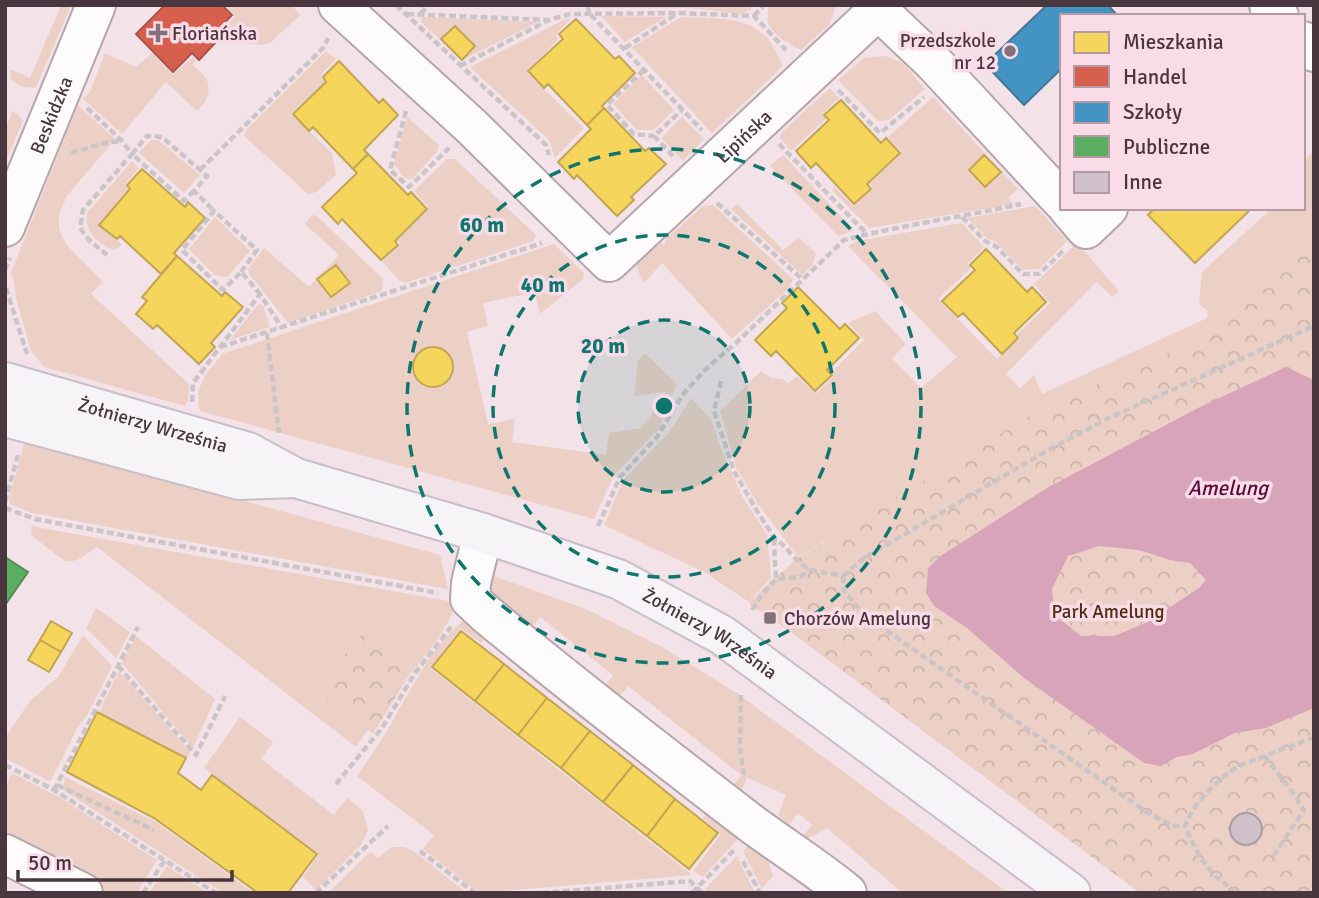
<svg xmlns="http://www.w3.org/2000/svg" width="1319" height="898" viewBox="0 0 1319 898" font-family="Signika,sans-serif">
<defs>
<pattern id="forest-crowns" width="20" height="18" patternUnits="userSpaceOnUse" patternTransform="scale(1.75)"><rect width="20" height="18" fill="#ecd0c6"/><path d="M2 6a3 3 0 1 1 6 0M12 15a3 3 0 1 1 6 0" fill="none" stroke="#ccb3ab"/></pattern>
</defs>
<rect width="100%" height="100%" fill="#f3e2e8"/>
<!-- grass -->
<path fill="#ecd0c6" d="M61 5H71L36 88 22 87 11 80 10 69 30 78Z
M225 5H292L300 15 270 43 262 45 243 43 227 25 235 17Z
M592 5H748L752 9 742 14 691 8H593Z
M771 5H835L836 6 829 25 801 50C790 44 775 37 769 25 767 20 768 13 768 8Z
M601 16 666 17 625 42Z
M422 17 538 22 464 59 476 46 454 25 440 40 421 22Z
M681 17C708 19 740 15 762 33 772 40 777 55 783 66L712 133 632 47Z
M566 19H571L556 34 558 40 526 72 584 128 555 158 549 140 470 67Z
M326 51 336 59 320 76 325 82 291 114 332 153 336 175 316 192 308 194 244 136 247 129Z
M105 53 136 67 152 53 173 75 193 57 196 61 192 64C196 68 203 73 206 78 212 91 207 102 197 111L166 82 122 134 83 99 90 92Z
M886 56 903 63 925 89 889 120 878 121 838 80 864 58Z
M642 75 674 110 654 130H637L613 104Z
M830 88 839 98 822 115 826 119 791 151 780 138 782 132Z
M933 97 1018 189 1008 198 1014 204 869 228 832 190 834 187 854 206 873 188 869 183 902 152 888 137Z
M78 105 115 139 67 196 59 214V229L66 244 103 282 91 294 189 384 188 401 185 406 44 367 31 351 16 298 13 276 10 275Z
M12 111 19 115 23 121 5 163V132Z
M407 117 439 145 437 152 412 179 405 178 394 164Z
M682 117 704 139 683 161 661 138Z
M151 140H158L200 175 184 193 139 153Z
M1314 151V319L834 555 824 541 798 557 758 504 736 467 720 411 761 371 771 378 782 379 789 383 797 376 816 394 834 375 832 372 864 340 848 323 875 311 906 344 892 358 921 388 957 357 848 246 857 241 962 223 984 247 967 264 971 268 938 299 997 359 1020 338 1017 334 1050 303 1034 284 1077 243 1119 291 1113 297 1096 282 1006 374 1020 388 1034 375 1042 394 1207 318 1208 311 1199 304 1202 272 1272 208H1303V160Z
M783 155 854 230 838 236 770 166Z
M447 159H455L536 235 534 241 405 283 399 280 382 261 400 244 397 241 429 208 414 191Z
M132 161 139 168 125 184 130 189 99 223 122 245 114 250C97 243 84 232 87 213Z
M737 204 783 250 799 238 816 253 812 266 802 275 731 209Z
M713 205 793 279 789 288 732 339 662 263 644 283C630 258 637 256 655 237L664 245 667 238 703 206Z
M1035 206 1067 241 1039 269 1023 270 995 241 988 239 967 218Z
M312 215 317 216 383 279 382 291 288 323 250 275 248 269 264 248 309 287 339 255 305 224Z
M215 217 250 251 227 277 215 275 189 249Z
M554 244 584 273 583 279 540 314 535 292 483 303 488 326 467 332 488 424 515 419 512 442 606 455 609 433 641 428 656 408 666 392 634 396 638 360 645 353 677 384 659 429 614 475 594 519 200 411C193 385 208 373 222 354Z
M259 303 264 307 270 327 230 340Z
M691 398 711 419 723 453 743 498 767 534 771 578 749 602 704 572 604 525 623 480 670 431Z
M25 440 440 555 448 589 32 513 10 504 9 499Z
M31 526 448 601C452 604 454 604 453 610 450 625 421 662 410 674L361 636 317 692 368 730 356 747 97 547 77 560 66 562 32 536Z
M491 575 586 609 664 648 738 694 1008 893H903L827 828 805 840 802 837 812 825 798 813 789 825 778 815 786 795 747 778 738 798 728 792 741 775 628 686 614 703 601 691 613 675 540 617 533 626 500 599 494 607 485 581Z
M96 608 130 632 116 658 86 628Z
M469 616 489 632 481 643 461 628 430 668 692 875 479 893 423 849 434 835 357 776C365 764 374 752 381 740 408 698 428 647 469 616Z
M83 635 112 666 87 716 79 725 51 780 49 781 5 758V738L30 701 58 677Z
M136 636 215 699 193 748 122 663Z
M119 671 190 752 187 758 99 712Z
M240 717 273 742 261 759 334 815 347 798 363 811 368 830 361 845 316 890 303 877 319 854 204 768Z
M12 773 59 797 157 860 137 893H95L5 847V788Z
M65 777 156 822 254 893H223L63 790Z
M711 807 736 826 738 839 703 877 693 871 721 834 703 818Z
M753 841 766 855 773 876 762 889 743 851Z
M392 847H405L416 853 467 893H328L370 852 378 858Z
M737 856 755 893H709L705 889Z
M167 866 208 893H149Z"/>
<!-- forest -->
<path fill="url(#forest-crowns)" d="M1314 235V893H1140L788 630 750 605 749 602 796 559 1037 411 1225 328 1263 279Z
M361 635 410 674 373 734 316 691Z"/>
<!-- water -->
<path fill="#d8a4b9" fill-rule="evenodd" d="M1286 367 1314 380V708L1266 728 1235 733 1193 754 1177 757 1161 766 1144 763 1024 678 967 628 934 606 926 593 928 568 942 555 1047 488 1198 408ZM1099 546 1139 550 1170 560 1190 563 1206 580 1199 588 1146 623 1114 636H1081L1055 615 1052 589 1068 556Z"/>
<!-- homes -->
<path fill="#f6d55c" stroke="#c2a553" stroke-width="2" d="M576 19 615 59 619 56 635 73 602 106 604 108 587 125 548 84 544 88 528 71 563 39 559 34Z
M455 26 475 46 462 60 441 39Z
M339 61 379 103 383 99 398 115 364 150 368 154 353 169 313 127 309 131 293 114 326 82 323 77Z
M841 100 881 143 886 138 900 153 867 184 871 189 854 204 816 163 811 168 796 151 829 120 824 115Z
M604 108 645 151 649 148 666 164 631 197 634 200 617 216 577 175 574 179 558 162 591 129 587 125Z
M368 154 408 195 411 192 427 209 395 241 398 245 381 260 342 219 338 224 322 207 357 173 353 169Z
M984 155 1001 172 985 187 969 170Z
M142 169 185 207 188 202 205 218 174 253 177 256 161 274 120 236 117 239 99 225 130 189 127 185Z
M1155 208H1252L1195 263 1148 215Z
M986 249 1027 292 1032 287 1046 302 1014 333 1018 338 1002 354 963 313 958 317 942 301 975 270 970 265Z
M177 256 222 296 225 292 243 307 211 343 215 347 199 364 157 325 153 329 136 314 147 301 142 297Z
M336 265 350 283 331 297 317 279Z
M798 287 840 329 845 324 859 338 827 370 832 375 815 391 776 351 771 356 755 340 787 308 782 303Z
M413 367a20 20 0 1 1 40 0a20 20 0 1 1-40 0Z
M51 621 72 633 61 652 40 640Z
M461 631 504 664 475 701 432 667Z
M40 640 61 652 49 672 28 660Z
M504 664 547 698 518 735 475 701Z
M547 698 590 731 561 768 518 735Z
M97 712 186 758 178 773 201 790 212 775 317 854 288 893H258L154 818 67 772Z
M590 731 633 765 603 802 561 768Z
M633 765 675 799 647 836 603 802Z
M675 799 718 833 689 869 647 836Z"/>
<!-- shops -->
<path fill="#d6604d" stroke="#ac5348" stroke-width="2" d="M165 5H222L232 15 211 37 216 42 199 60 192 53 173 72 136 34Z"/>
<!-- schools -->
<path fill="#4393c3" stroke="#45779b" stroke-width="2" d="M1047 5H1108L1117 15 1062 16V68L1024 105 985 64Z"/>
<!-- public -->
<path fill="#5aae61" stroke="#558a56" stroke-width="2" d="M5 557 28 572 5 605Z"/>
<!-- building -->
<path fill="#cfc0c9" stroke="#aa9ca4" stroke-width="2" d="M1230 829a16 16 0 1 1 32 0a16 16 0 1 1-32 0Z"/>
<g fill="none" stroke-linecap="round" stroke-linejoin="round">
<defs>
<g id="minor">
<path id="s1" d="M338 5 471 126 609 262 878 10 934 63 1062 201"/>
<path d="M1269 5 1279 16"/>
<path d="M1303 41 1314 52"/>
<path d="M1068 208 1086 229 1108 208"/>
<path id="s2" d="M5 227 96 5"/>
<path d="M483 533 471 583 470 599 486 614C573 686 662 755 752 824 783 847 817 868 847 893"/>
<path d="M5 854 83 893"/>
</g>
<g id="major">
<path id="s3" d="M5 382 248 452 296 478 483 533 618 579 722 635 1071 893"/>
<path d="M5 417 239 480 296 478"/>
</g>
</defs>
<!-- minor casing -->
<use href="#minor" stroke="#b5a6ac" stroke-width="42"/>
<!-- major casing -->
<use href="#major" stroke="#c9bfc7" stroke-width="42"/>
<!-- path -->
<path stroke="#ccc5c8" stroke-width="4.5" stroke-dasharray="7 3.5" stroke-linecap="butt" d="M396 5 546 145 549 155
M587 5 590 14 702 130
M407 14 549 20
M421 14 428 5
M754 16 764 5
M625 48 678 13
M460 66 549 20 570 14 679 13 754 16 786 50
M644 70 607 105 634 134 654 136
M838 90 880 133 924 97
M87 108 121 140 132 154 83 210 80 228 89 240 107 255
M406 111 390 170 409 187 449 148
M779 144 866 233
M71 153 104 143 120 141
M673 156 654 136 682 110
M200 170 324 47 328 38
M194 191 184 201 132 154 147 136H156L163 138 207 176 194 191 214 211
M717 203 802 279
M962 217 985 241 997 247 1023 274H1039L1064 250
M5 270 10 258
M241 272 257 250 214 211 182 250 223 290 241 272 260 294
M6 288 27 354
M267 333 279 433
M220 347 542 243
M721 381 714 411 734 471 757 511 775 539 782 544 797 560 810 570 843 576
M192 402 193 383 260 294 282 328
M5 502 18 455
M5 508 35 519 438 593
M598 526 620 477 657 437 683 394 708 367 737 342 844 240C902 225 962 217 1021 204
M775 539 774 545 776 579
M843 576 864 558 1050 449 1109 418 1314 326
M843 576 844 591 861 611 874 622 1148 813 1171 825 1185 827
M752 610 764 592 776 579 800 577 810 570
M118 666 196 755 225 696
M741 695 740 748 744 775
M1264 756 1292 791 1304 810 1272 858
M5 765 54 790 216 893
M336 784 382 728 415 673 451 627
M57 785 154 830
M54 790 138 627
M420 851 475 893
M743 861 760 893
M143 893 165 860
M316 893 388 826
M542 893 690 881 702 893
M692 893 734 850
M1236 893 1213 874 1200 857 1185 827C1191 806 1219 777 1238 767 1244 763 1251 761 1258 759 1276 751 1295 745 1314 737"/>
<!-- minor -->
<use href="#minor" stroke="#fdfbfc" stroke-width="38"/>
<!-- major -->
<use href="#major" stroke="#f6f4f7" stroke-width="38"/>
</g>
<!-- distance rings -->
<circle cx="664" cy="406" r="86" fill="#0f766e" fill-opacity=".12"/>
<g fill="none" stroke="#0f766e" stroke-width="3.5" stroke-dasharray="12 9">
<circle cx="664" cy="406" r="86"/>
<circle cx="664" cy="406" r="171"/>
<circle cx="664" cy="406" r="257"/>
</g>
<!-- markers -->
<g fill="#84727a" stroke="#f9dce7" stroke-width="2.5">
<path d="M154.5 22.5h7v7h7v7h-7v7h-7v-7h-7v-7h7z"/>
<circle cx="1010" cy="51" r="7"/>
<rect x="763" y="611" width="14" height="14" rx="3.5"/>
</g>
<g text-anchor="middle" stroke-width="7" stroke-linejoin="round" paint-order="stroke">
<!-- poi labels -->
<g font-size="19" fill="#49363e" stroke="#f9dce7" text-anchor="start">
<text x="172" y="40">Floriańska</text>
<text x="996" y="47" text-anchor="end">Przedszkole<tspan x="996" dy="22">nr 12</tspan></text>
<text x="784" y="625">Chorzów Amelung</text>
</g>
<!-- street labels -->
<g font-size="19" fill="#49363e" stroke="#f9dce7">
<text dy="7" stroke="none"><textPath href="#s2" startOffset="121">Beskidzka</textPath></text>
<text dy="7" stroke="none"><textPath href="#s1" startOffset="558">Lipińska</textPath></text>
<text dy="7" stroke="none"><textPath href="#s3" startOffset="154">Żołnierzy Września</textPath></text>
<text dy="7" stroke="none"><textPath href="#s3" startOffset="752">Żołnierzy Września</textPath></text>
</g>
<!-- park labels -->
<g font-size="19" fill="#532b0f" stroke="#f9dce7">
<text x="1108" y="618">Park Amelung</text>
</g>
<!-- water labels -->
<g font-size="21" font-style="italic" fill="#5a0a37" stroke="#f9dce7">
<text x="1228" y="495">Amelung</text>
</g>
</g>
<circle cx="664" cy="406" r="10" fill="#0f766e" stroke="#f9dce7" stroke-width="3.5"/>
<g font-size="21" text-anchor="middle" font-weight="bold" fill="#0f766e" stroke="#f9dce7" stroke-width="7" stroke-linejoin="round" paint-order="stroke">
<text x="482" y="232">60 m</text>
<text x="543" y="292">40 m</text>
<text x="603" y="353">20 m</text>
</g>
<!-- border -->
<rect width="1319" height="898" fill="none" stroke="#49363e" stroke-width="14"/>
<!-- legend -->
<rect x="1060" y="14" width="245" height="196" fill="#f9dce7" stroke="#b39aa3" stroke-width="2"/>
<rect x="1074" y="32" width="35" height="21" fill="#f6d55c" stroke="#b39aa3" stroke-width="2"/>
<text x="1123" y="49" font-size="21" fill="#49363e">Mieszkania</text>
<rect x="1074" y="66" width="35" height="21" fill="#d6604d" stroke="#b39aa3" stroke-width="2"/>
<text x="1123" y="84" font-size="21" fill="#49363e">Handel</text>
<rect x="1074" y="102" width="35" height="21" fill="#4393c3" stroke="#b39aa3" stroke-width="2"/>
<text x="1123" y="119" font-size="21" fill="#49363e">Szkoły</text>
<rect x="1074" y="136" width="35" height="21" fill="#5aae61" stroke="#b39aa3" stroke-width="2"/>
<text x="1123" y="154" font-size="21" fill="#49363e">Publiczne</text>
<rect x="1074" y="172" width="35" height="21" fill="#cfc0c9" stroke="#b39aa3" stroke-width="2"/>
<text x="1123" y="189" font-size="21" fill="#49363e">Inne</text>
<!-- scale -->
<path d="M18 870v10h214v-10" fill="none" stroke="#49363e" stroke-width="3.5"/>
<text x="28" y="870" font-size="21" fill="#49363e" stroke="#f9dce7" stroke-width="5" paint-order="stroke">50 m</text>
</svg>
